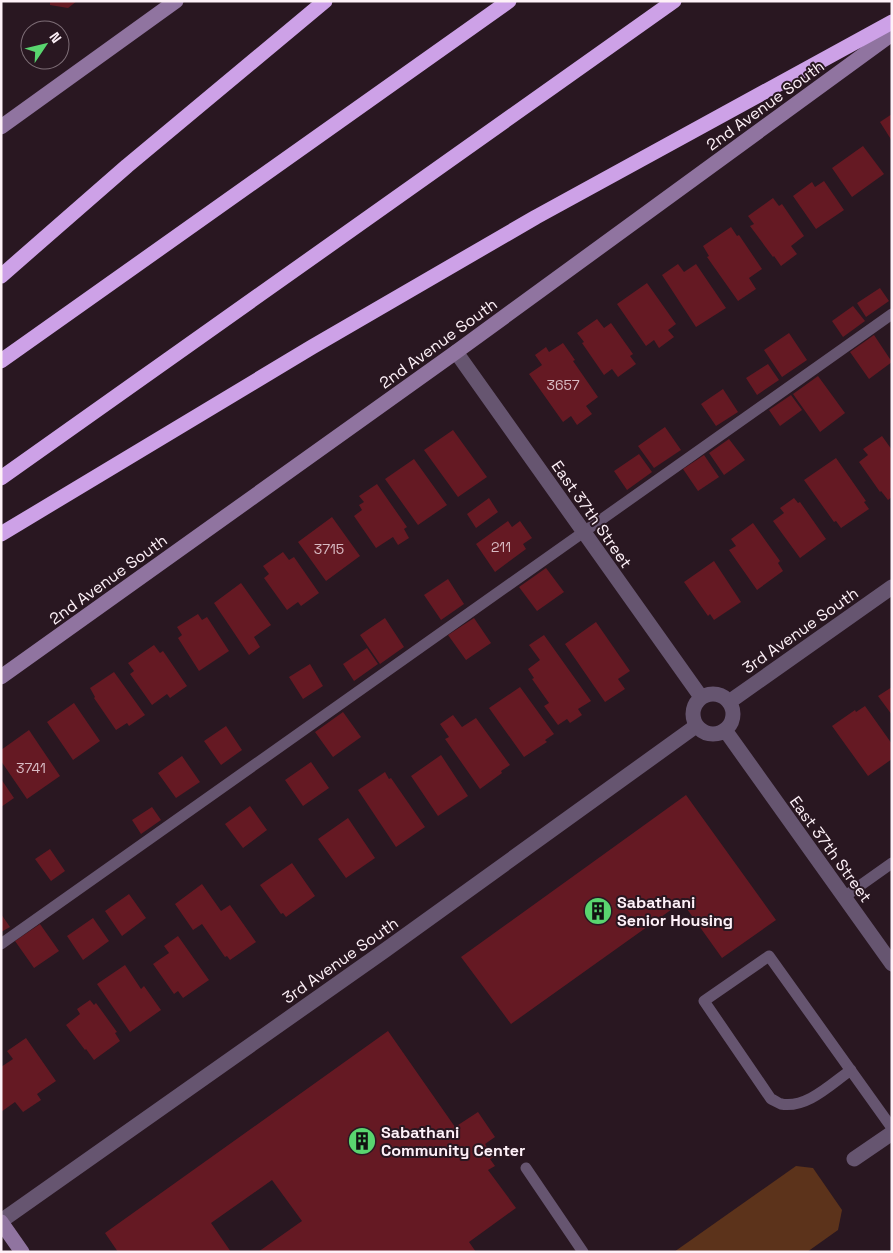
<svg xmlns="http://www.w3.org/2000/svg" width="893" height="1253" viewBox="0 0 893 1253" font-family="'Space Grotesk',sans-serif">
<rect width="100%" height="100%" fill="#291721"/>
<!-- green -->
<path fill="#5c331b" d="M796 1166 813 1168 842 1210 838 1230 807 1252H674Z"/>
<!-- building -->
<path fill="#651923" d="M50 1H77L68 8 50 5Z
M892 114V141L880 122Z
M863 146 884 174 852 197 832 168Z
M824 181 844 210 816 229 793 196 812 182 815 187Z
M773 198 779 206 782 204 804 236 791 246 797 254 781 266 774 256 773 257 750 226 754 224 748 216Z
M731 227 737 236 739 235 762 269 749 278 756 289 738 301 707 257 709 256 703 246Z
M678 264 684 272 696 264 726 308 696 327 662 275Z
M647 283 676 324 668 330 674 337 659 348 654 340 646 346 617 304Z
M880 288 889 301 866 317 857 303Z
M853 306 865 321 843 337 832 321Z
M597 319 604 328 611 323 633 354 630 356 636 364 618 377 612 369 604 375 582 343 584 342 577 333Z
M789 333 807 360 782 377 764 350Z
M874 335 892 362 869 379 850 352Z
M563 343 575 360 573 361 598 397 586 406 592 414 577 425 571 416 563 422 529 374 542 365 535 355 546 347 549 352Z
M768 364 779 380 757 395 746 378Z
M818 376 845 413 820 432 793 394Z
M723 389 738 412 716 426 701 404Z
M791 395 802 410 780 426 769 410Z
M665 427 681 450 654 468 638 446Z
M453 430 487 477 458 497 424 450Z
M882 436 892 450V497L888 500 881 491 880 492 859 462 868 455 863 449Z
M729 439 745 460 724 475 709 453Z
M639 454 652 472 627 490 614 471Z
M704 455 719 477 698 491 683 469Z
M836 458 866 501 864 502 869 509 841 528 836 521 834 522 804 480Z
M414 459 447 505 418 525 385 479Z
M377 484 407 527 404 529 409 538 398 545 393 537 376 548 354 516 362 510 359 505 364 502 359 496Z
M489 498 498 512 476 528 467 514Z
M794 498 798 503 800 502 826 539 800 558 773 521 784 513 780 508Z
M332 517 360 556 326 581 298 542Z
M508 521 512 527 520 521 532 538 523 544 526 549 495 572 476 544Z
M753 523 780 561 778 563 783 571 757 590 729 550 736 546 731 539Z
M283 552 289 560 294 557 319 593 301 606 298 602 287 610 264 578 269 574 263 566Z
M714 561 741 602 714 620 710 614 708 616 684 582Z
M546 568 564 592 537 611 519 587Z
M448 579 464 604 441 620 424 595Z
M241 583 271 625 254 637 260 647 249 655 214 603Z
M198 614 202 620 207 617 229 651 199 671 178 638 182 635 177 627Z
M385 618 404 647 380 664 360 635Z
M474 618 491 643 466 660 448 635Z
M596 622 630 671 618 679 625 689 605 702 565 644Z
M544 635 591 701 578 709 582 715 570 723 567 719 558 725 544 706 549 703 532 679 534 678 528 669 540 660 529 645Z
M154 645 160 653 163 651 187 686 170 698 167 694 152 705 130 674 134 671 128 663Z
M367 648 378 664 354 681 343 664Z
M310 664 323 686 303 699 289 677Z
M114 672 145 715 129 726 127 723 116 730 94 698 95 697 90 688Z
M520 687 554 734 545 740 547 742 524 757 489 708Z
M892 687V715L878 696Z
M74 703 100 741 73 760 47 722Z
M865 706 892 744V759L868 776 832 726 855 710 856 712Z
M343 712 361 737 333 757 315 732Z
M453 715 462 727 476 718 510 765 501 771 502 773 480 789 445 739 449 737 440 724Z
M226 726 242 750 221 765 204 741Z
M29 730 60 776 27 799 1 761V750Z
M441 755 468 796 438 816 411 776Z
M182 756 200 782 176 798 158 773Z
M311 762 329 788 303 806 285 780Z
M385 772 389 779 391 778 425 827 396 847 358 790Z
M1 779 14 798 1 807Z
M686 795 776 920 722 958 682 902 511 1024 461 957Z
M250 806 267 830 243 848 225 824Z
M152 807 161 820 141 834 132 820Z
M348 818 375 858 346 878 318 839Z
M50 849 65 871 51 881 35 859Z
M292 863 315 896 286 917 283 913 281 914 260 885Z
M202 884 221 911 230 905 256 942 230 960 227 956 225 957 202 924 193 930 175 904Z
M129 894 146 918 122 936 105 911Z
M1 914 10 927 1 932Z
M93 918 109 941 83 960 67 936Z
M40 924 59 951 34 968 15 941Z
M178 936 209 980 183 998 178 991 174 994 153 964 169 953 164 946Z
M125 965 141 989 144 986 161 1010 130 1032 97 984Z
M90 1000 94 1005 96 1003 117 1032 115 1033 120 1041 94 1060 86 1049 85 1050 66 1025 80 1014 77 1009Z
M388 1031 455 1127 478 1112 495 1137 485 1144 494 1157 490 1159 495 1166 488 1170 516 1208 469 1242 476 1252H258L302 1221 272 1180 211 1223 231 1252H118L105 1233Z
M26 1038 56 1081 37 1094 41 1100 23 1112 15 1102 1 1112V1067L13 1059 7 1051Z"/>
<g fill="none" stroke-linecap="round" stroke-linejoin="round">
<!-- lane -->
<path stroke="#665570" stroke-width="11" d="M844 897 892 863
M1 944 892 314
M851 1070C832 1083 807 1109 781 1104 778 1103 774 1100 771 1099L704 1001 769 956 892 1128
M526 1168 583 1252"/>
<!-- street -->
<path stroke="#665570" stroke-width="15" d="M456 352 701 697
M693 714a20 20 0 1 1 40 0a20 20 0 1 1-40 0Z
M729 702 892 587
M725 730 892 964
M854 1159 892 1133
M1 1221 384 951 696 726"/>
<!-- secondary -->
<path stroke="#9074a0" stroke-width="15" d="M1 127 176 1
M1 677 456 352 892 34
M1 1222 22 1252"/>
<!-- highway -->
<path stroke="#cda1e7" stroke-width="15" d="M1 276 127 166 325 1
M1 361 509 1
M1 478 674 1
M1 534 312 347 536 217 892 22"/>
</g>
<!-- icons -->
<defs>
<symbol id="building-disc" viewBox="-11 -11 22 22"><circle r="9.5" fill="#59d56f" stroke="#291721"/><path d="M-4-6H4V6H1V3H-1V6H-4ZM-2.5-4.3h1.7v1.8h-1.7ZM.8-4.3h1.7v1.8H.8ZM-2.5-1h1.7V.8h-1.7ZM.8-1h1.7V.8H.8Z" fill="#111"/></symbol>
</defs>
<g fill-rule="evenodd">
<use href="#building-disc" x="582" y="895" width="32" height="32"/>
<use href="#building-disc" x="346" y="1125" width="32" height="32"/>
</g>
<g text-anchor="middle" stroke-width="4" stroke-linejoin="round" paint-order="stroke">
<!-- number labels -->
<g font-size="14" fill="#d8bbc3">
<text x="563" y="390">3657</text>
<text x="501" y="552">211</text>
<text x="329" y="554">3715</text>
<text x="31" y="773">3741</text>
</g>
<!-- street labels -->
<g font-size="16" fill="#fef1f8" stroke="#291721">
<text transform="translate(765 105) rotate(-36)" y="6">2nd Avenue South</text>
<text transform="translate(438 343) rotate(-36)" y="6">2nd Avenue South</text>
<text transform="translate(592 514) rotate(55)" y="6">East 37th Street</text>
<text transform="translate(108 579) rotate(-36)" y="6">2nd Avenue South</text>
<text transform="translate(800 630) rotate(-35)" y="6">3rd Avenue South</text>
<text transform="translate(831 849) rotate(54)" y="6">East 37th Street</text>
<text transform="translate(340 960) rotate(-35)" y="6">3rd Avenue South</text>
</g>
<!-- poi labels -->
<g font-size="16" font-weight="bold" fill="#fef1f8" stroke="#291721" text-anchor="start">
<text x="617" y="908">Sabathani<tspan x="617" dy="18">Senior Housing</tspan></text>
<text x="381" y="1138">Sabathani<tspan x="381" dy="18">Community Center</tspan></text>
</g>
</g>
<!-- border -->
<rect width="893" height="1253" fill="none" stroke="#fef1f8" stroke-width="5"/>
<!-- north arrow -->
<g transform="translate(45 45) rotate(55)"><circle r="24" fill="#291721" stroke="#7e6e77"/>
<path d="M0-4L9 19L0 12L-9 19Z" fill="#59d56f"/>
<text y="-8" font-size="14" font-weight="bold" text-anchor="middle" fill="#fef1f8">N</text>
</g>
</svg>
